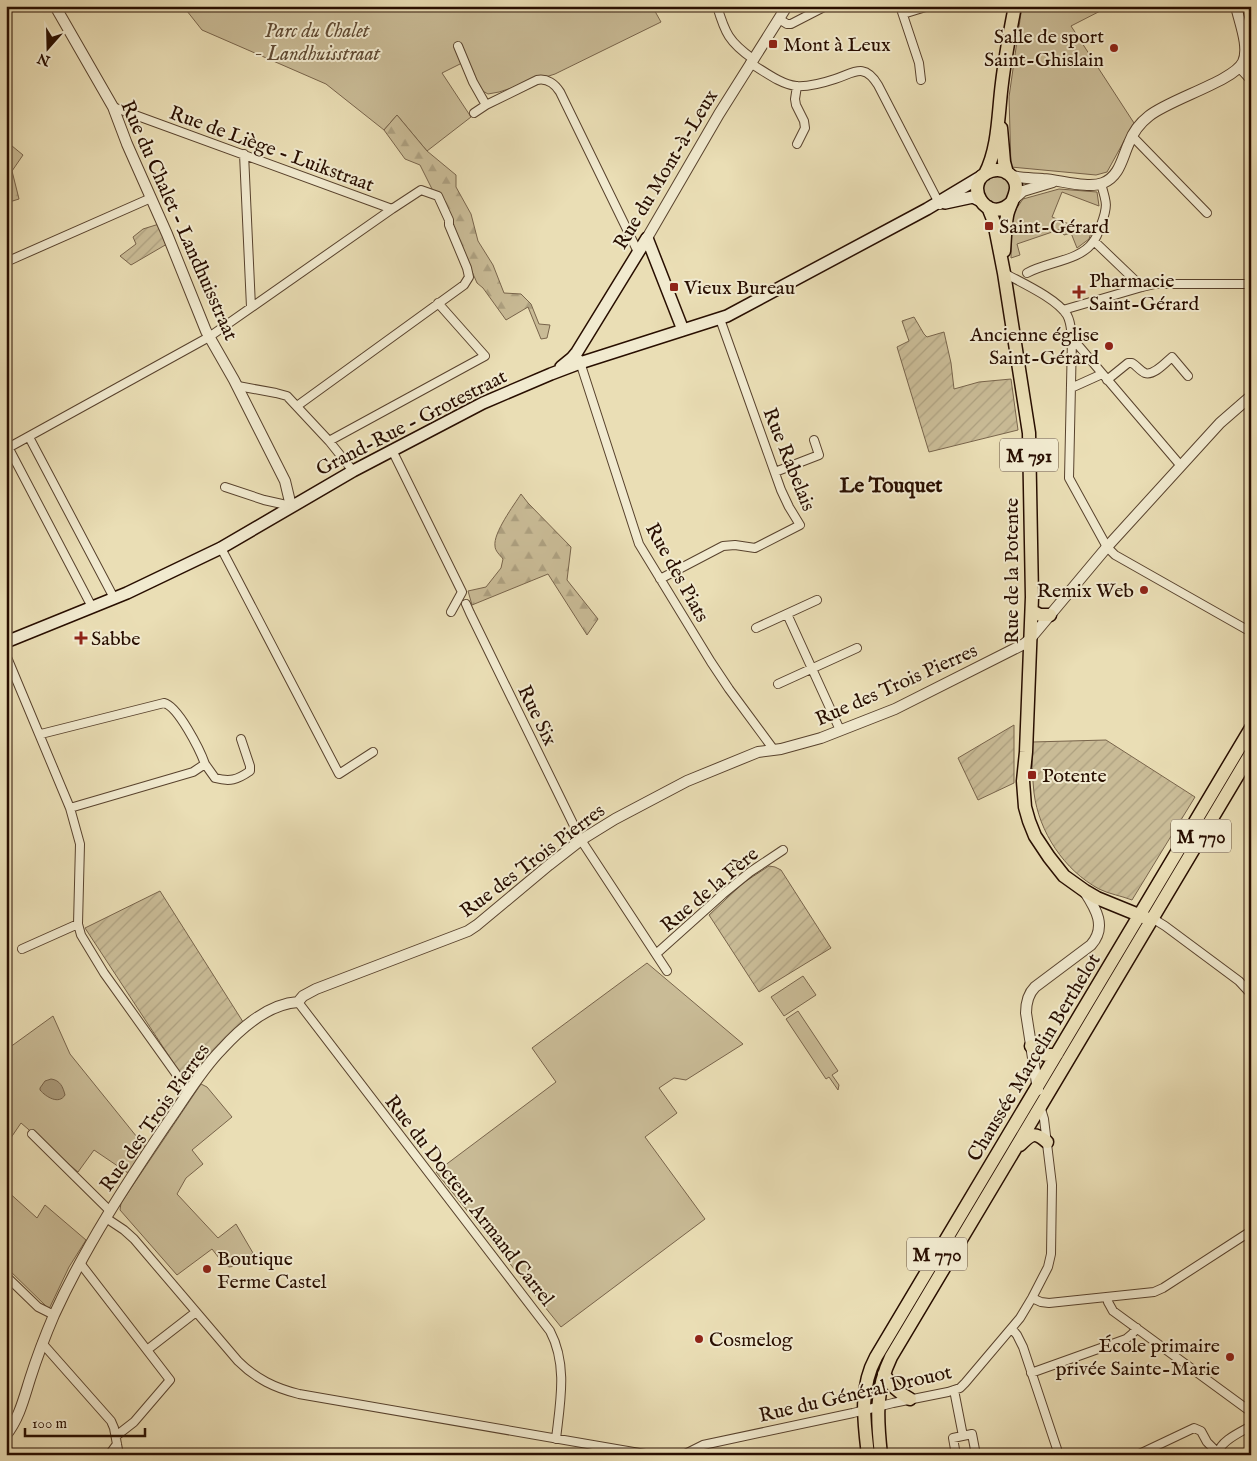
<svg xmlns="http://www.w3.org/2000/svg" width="1257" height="1461" viewBox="0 0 1257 1461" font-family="'IM FELL English',serif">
<defs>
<pattern id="forest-firs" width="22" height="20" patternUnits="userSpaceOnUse" patternTransform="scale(1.25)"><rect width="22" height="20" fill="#c9bb96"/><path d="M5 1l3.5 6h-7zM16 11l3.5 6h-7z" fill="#ada080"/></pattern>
<pattern id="garden-furrows" width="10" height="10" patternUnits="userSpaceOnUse" patternTransform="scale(1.25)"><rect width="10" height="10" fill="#c9bb96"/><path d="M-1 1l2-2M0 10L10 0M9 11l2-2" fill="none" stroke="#ada080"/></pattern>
</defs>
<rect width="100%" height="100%" fill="#eadeb5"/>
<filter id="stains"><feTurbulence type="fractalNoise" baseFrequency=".004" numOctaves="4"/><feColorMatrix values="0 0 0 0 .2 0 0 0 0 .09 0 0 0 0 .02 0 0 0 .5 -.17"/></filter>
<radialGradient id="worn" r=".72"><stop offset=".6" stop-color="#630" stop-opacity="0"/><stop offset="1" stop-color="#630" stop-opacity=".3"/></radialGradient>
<!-- green -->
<path fill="#c9bb96" stroke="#78644b" d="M183 6H652L661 22 555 74 499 92 488 94 481 90 462 63 442 73 471 117 427 151 397 115 384 130 326 84 202 30Z
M1022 6H1110L1071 26 1134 123 1107 172 1096 175 1011 167 1009 97Z
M983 190a14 14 0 1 1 28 0a14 14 0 1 1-28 0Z
M1059 189 1097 192 1099 206 1062 192 1052 217 1091 233 1089 239 1077 248 1071 233 1064 235 1061 229 1017 244 1020 255 1011 258 1012 215 1023 199Z
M647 963 743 1044 686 1080 674 1078 659 1088 677 1113 645 1137 705 1219 561 1327 436 1172 556 1082 532 1048Z
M803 976 816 995 784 1016 771 997Z
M798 1011 838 1071 832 1075 839 1085 838 1090 829 1077 826 1079 786 1019Z
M53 1016 70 1054 145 1147 128 1173 94 1150 78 1172 21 1123 6 1145V1050Z
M201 1084 207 1087 232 1117 192 1150 203 1164 186 1178 177 1194 218 1238 236 1224 253 1253 236 1266 229 1267 222 1262 212 1249 177 1275 120 1210 121 1203Z
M6 1190 37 1218 45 1205 86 1240 69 1267 49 1309 6 1267Z"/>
<!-- forest -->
<path fill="url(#forest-firs)" stroke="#78644b" d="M397 115 427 151 456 175V187L471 214 478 241 493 265 504 293 521 294 531 304 539 324 550 325 547 338 541 339 528 307 506 320 483 288 477 283 463 251 420 165 405 159 384 130Z
M6 141 23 155 12 171 19 199 6 203Z
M521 494 528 503 571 547 567 580 598 619 587 635 548 574 472 605 468 591 486 587 501 568 503 559C500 555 495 551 495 546 493 533 514 505 521 494Z"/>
<!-- garden -->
<path fill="url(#garden-furrows)" stroke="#78644b" d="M159 224 167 244 131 265 120 256 136 244 133 237 143 229Z
M914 317 924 334 927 337 944 332 951 363 954 389 979 382 1011 379 1018 430 929 452 897 347 909 341 902 321Z
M1014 725V783L978 800 958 758Z
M1106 740 1195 797 1132 900C1122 896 1109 894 1099 889 1064 870 1039 832 1034 793 1032 776 1032 759 1032 742Z
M769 866 775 867 781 870 831 948 759 992 709 915 743 883Z
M160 891 245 1025 190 1087 186 1082 85 928Z"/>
<!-- water -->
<path fill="#a89777" stroke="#756047" d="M51 1079C60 1080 63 1087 65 1095 59 1105 46 1097 40 1090V1088L45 1081Z"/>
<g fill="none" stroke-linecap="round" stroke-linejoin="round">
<defs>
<path id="minor" d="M717 6C725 33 729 42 753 59
M900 6 919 63 921 80
M903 14 929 6
M779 19 787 24H791L826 6
M458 46 473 82 486 105
M750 63C764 71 780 84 796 86 809 87 823 83 835 79 854 73 864 62 878 85L940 205
M797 86 795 99 796 105 804 121 805 128 797 144
M113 107 392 209
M474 113 486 105 537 80C547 78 555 84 560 92L638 252
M1132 136 1207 213
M244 154 251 307
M1094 241 1142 287
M6 262 151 198
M1004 273C1022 283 1056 298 1067 315 1071 322 1071 330 1072 338L1069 478 1107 547 1115 555 1251 632
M1027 273C1046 262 1080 261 1093 242 1097 237 1099 231 1101 225 1108 206 1107 203 1101 184
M1063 310 1142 287 1155 284H1251
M1072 338 1181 466
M579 359 639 544 711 662 729 689 774 750
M1107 380 1128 363H1132C1137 366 1140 371 1145 373 1154 376 1166 362 1172 357L1188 376
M238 386 276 393 287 396 329 441 353 471
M1071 388 1102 374
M29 437 114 598
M329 441 485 356 438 303
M6 443 92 607
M6 449 209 337 392 209 421 190 438 196 449 220V225L467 268 469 277 464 285 297 406
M392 450 462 592 451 612
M775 472 819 455 814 440
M225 487 264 500 291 506
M221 548 339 774 373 752
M660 579 723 546 735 545 755 548 800 525 789 507 781 490 720 319
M466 604 470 613 581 840 667 971
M787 614 840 730
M756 628 817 600
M6 655 70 808 80 844 78 924 81 935 104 973 189 1092
M778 684 857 648
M41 734 164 703C178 706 200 750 205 764L193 772 70 808
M205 764 215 778C230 782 237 780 250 771V766L241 739
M1152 918 1165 926 1239 981 1251 994
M22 949 78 924
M656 954 723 894 750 872 783 850
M298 1002 550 1331C568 1365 560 1403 556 1439
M32 1134 110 1211
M106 1218 124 1230 134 1239 238 1361C256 1379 275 1388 299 1394L651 1455
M80 1263 170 1380 134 1422 116 1436
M6 1276 38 1307 54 1315
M1107 1297 1108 1302 1113 1311 1251 1412
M1032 1298 1041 1302 1049 1303 1154 1292 1163 1288 1251 1231
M1012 1329 1017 1335 1023 1347 1059 1455
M42 1343 111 1421 114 1428 119 1455
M147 1350 196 1312
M1031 1373 1126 1339 1132 1334 1137 1328
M954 1390 963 1436
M1219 1452C1220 1441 1241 1432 1251 1426
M109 1455 117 1444
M683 1455 703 1445 853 1413 893 1403 948 1392 960 1388 965 1383 1020 1318 1032 1298 1048 1267 1051 1254 1052 1185 1044 1119 1040 1106
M956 1455 953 1438 972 1434 976 1455
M1137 1455 1194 1428 1201 1431 1207 1442 1220 1455"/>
<path id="tertiary" d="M55 6 113 107 127 144 167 234 206 331 234 380 285 481 291 506
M1240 67 1251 79
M1010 175C1020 179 1032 178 1043 179 1060 180 1088 189 1103 183 1120 176 1122 158 1129 143 1133 132 1140 123 1149 116 1170 99 1234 81 1243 62 1250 47 1239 21 1236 6
M1014 199 1023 191 1053 182
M647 238 719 114 787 6
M1038 1090 1026 1013C1026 1003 1028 994 1035 987L1091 945C1107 927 1096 909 1085 892
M6 1435C19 1419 24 1398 30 1379 37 1357 45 1336 54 1315 85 1247 126 1184 168 1122 185 1098 201 1070 222 1049 241 1028 268 1004 298 1002L303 996 316 989 468 931 477 925 549 865 581 840 615 819 687 781 758 752 781 749 821 738 895 709 1024 644 1030 639 1107 547 1220 423 1251 396"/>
<path id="secondary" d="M945 203 973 197 981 201
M647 238 683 330
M561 367 572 358 577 352 647 238
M6 642 127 593 221 548 353 471 483 403 551 374 580 363 727 316 927 209 982 176"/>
<path id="primary" d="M1001 128 1004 162 1007 173
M985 174C999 147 998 113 1002 83 1005 57 1010 32 1015 6
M988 207 994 222 1004 273 1029 433 1032 597 1026 752 1023 781 1025 807 1029 821 1035 836 1049 857 1064 876 1085 891 1097 898 1146 918
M1004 251C1005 239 1005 227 1007 216 1009 202 1025 187 1009 174 1004 170 997 169 991 171 960 181 987 228 1012 202
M1032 611 1040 615H1050
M1031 1046C1039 1054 1045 1057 1057 1054
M1020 1145C1031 1134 1034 1131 1047 1142
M884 1374C890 1385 899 1393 910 1399
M868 1455C864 1421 859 1388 876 1357L1251 728
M881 1455C877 1419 875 1390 891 1357L1251 753"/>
</defs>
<!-- minor casing -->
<use href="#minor" stroke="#58422d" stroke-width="10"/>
<!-- tertiary casing -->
<use href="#tertiary" stroke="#58422d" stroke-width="12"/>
<!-- secondary casing -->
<use href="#secondary" stroke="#280e00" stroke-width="14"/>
<!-- primary casing -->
<use href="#primary" stroke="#280e00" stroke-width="15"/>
<!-- minor -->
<use href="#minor" stroke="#f1eacf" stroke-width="8"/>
<!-- tertiary -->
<use href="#tertiary" stroke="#f1eacf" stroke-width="10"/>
<!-- secondary -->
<use href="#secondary" stroke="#f1eacf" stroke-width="11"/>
<!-- primary -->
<use href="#primary" stroke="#eadeb5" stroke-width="12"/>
</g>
<!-- markers -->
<g fill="#8f2418" stroke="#f1eacf" stroke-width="2">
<rect x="768" y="39" width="10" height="10" rx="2.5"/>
<circle cx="1114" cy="48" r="5"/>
<rect x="984" y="221" width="10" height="10" rx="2.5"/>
<rect x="669" y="282" width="10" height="10" rx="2.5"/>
<path d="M1076.5 284.5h5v5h5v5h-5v5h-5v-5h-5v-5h5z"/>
<circle cx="1109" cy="346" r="5"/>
<circle cx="1144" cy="590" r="5"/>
<path d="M78.5 630.5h5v5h5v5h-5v5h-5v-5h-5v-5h5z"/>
<rect x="1027" y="770" width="10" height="10" rx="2.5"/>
<circle cx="207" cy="1269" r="5"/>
<circle cx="699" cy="1339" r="5"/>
<circle cx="1230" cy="1357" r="5"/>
</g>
<g text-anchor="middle" stroke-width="4" stroke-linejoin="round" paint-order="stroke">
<!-- shield labels -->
<g fill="#f1eacf" stroke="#64503e" stroke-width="1">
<rect x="1000" y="438.5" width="58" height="33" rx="4"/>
<rect x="1171" y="819.5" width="60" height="33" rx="4"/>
<rect x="907" y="1237.5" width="60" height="33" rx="4"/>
</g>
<g font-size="19" font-weight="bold" fill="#280e00">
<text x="1029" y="462">M 791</text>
<text x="1201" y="843">M 770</text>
<text x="937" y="1261">M 770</text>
</g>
<!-- park labels -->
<g font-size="20" font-style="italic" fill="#604b34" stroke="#f1eacf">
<text x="317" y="37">Parc du Chalet<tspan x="317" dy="23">- Landhuisstraat</tspan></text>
</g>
<!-- poi labels -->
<g font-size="20" fill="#280e00" stroke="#f1eacf" text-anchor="start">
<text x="1104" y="43" text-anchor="end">Salle de sport<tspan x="1104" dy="23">Saint-Ghislain</tspan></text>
<text x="783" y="51">Mont à Leux</text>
<text x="999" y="233">Saint-Gérard</text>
<text x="1089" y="287">Pharmacie<tspan x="1089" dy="23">Saint-Gérard</tspan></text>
<text x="684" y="294">Vieux Bureau</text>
<text x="1099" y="341" text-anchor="end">Ancienne église<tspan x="1099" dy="23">Saint-Gérard</tspan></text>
<text x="1134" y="597" text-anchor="end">Remix Web</text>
<text x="91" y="645">Sabbe</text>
<text x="1042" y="782">Potente</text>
<text x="217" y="1265">Boutique<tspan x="217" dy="23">Ferme Castel</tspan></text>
<text x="709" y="1346">Cosmelog</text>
<text x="1220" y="1352" text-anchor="end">École primaire<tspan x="1220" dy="23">privée Sainte-Marie</tspan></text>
</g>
<!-- street labels -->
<g font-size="20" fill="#280e00" stroke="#f1eacf">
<text transform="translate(272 148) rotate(20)" y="7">Rue de Liège - Luikstraat</text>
<text transform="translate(665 169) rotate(-59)" y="7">Rue du Mont-à-Leux</text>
<text transform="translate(180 220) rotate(66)" y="7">Rue du Chalet - Landhuisstraat</text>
<text transform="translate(411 422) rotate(-27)" y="7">Grand-Rue - Grotestraat</text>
<text transform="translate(790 459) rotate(68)" y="7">Rue Rabelais</text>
<text transform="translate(1011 571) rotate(-90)" y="7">Rue de la Potente</text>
<text transform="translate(678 572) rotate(61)" y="7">Rue des Piats</text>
<text transform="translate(896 684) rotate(-24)" y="7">Rue des Trois Pierres</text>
<text transform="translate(538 715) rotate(64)" y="7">Rue Six</text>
<text transform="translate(532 860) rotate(-37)" y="7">Rue des Trois Pierres</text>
<text transform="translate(709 889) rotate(-40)" y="7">Rue de la Fère</text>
<text transform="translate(1033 1057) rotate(-59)" y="7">Chaussée Marcelin Berthelot</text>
<text transform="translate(154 1117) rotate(-55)" y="7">Rue des Trois Pierres</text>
<text transform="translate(470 1200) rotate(52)" y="7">Rue du Docteur Armand Carrel</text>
<text transform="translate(855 1393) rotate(-13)" y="7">Rue du Général Drouot</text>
</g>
<!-- neighbourhood labels -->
<g font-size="21" font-weight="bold" fill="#280e00" stroke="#f1eacf">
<text x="891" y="492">Le Touquet</text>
</g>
</g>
<!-- margin -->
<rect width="1257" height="1461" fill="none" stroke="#eadeb5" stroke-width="25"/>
<rect x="8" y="8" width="1242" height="1446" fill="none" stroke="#280e00" stroke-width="2.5"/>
<rect x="12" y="12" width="1232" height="1436" fill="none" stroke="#280e00"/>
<!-- north arrow -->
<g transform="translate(48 48) rotate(200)" stroke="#f1eacf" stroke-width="4" paint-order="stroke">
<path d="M0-4L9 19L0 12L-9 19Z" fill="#280e00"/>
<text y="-8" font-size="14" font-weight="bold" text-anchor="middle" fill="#280e00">N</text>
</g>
<!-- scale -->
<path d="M25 1428v8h120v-8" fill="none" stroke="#280e00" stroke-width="2.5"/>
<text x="32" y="1428" font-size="15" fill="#280e00" stroke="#f1eacf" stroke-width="4" paint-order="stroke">100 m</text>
<rect width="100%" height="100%" filter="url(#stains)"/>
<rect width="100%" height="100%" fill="url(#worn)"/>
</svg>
